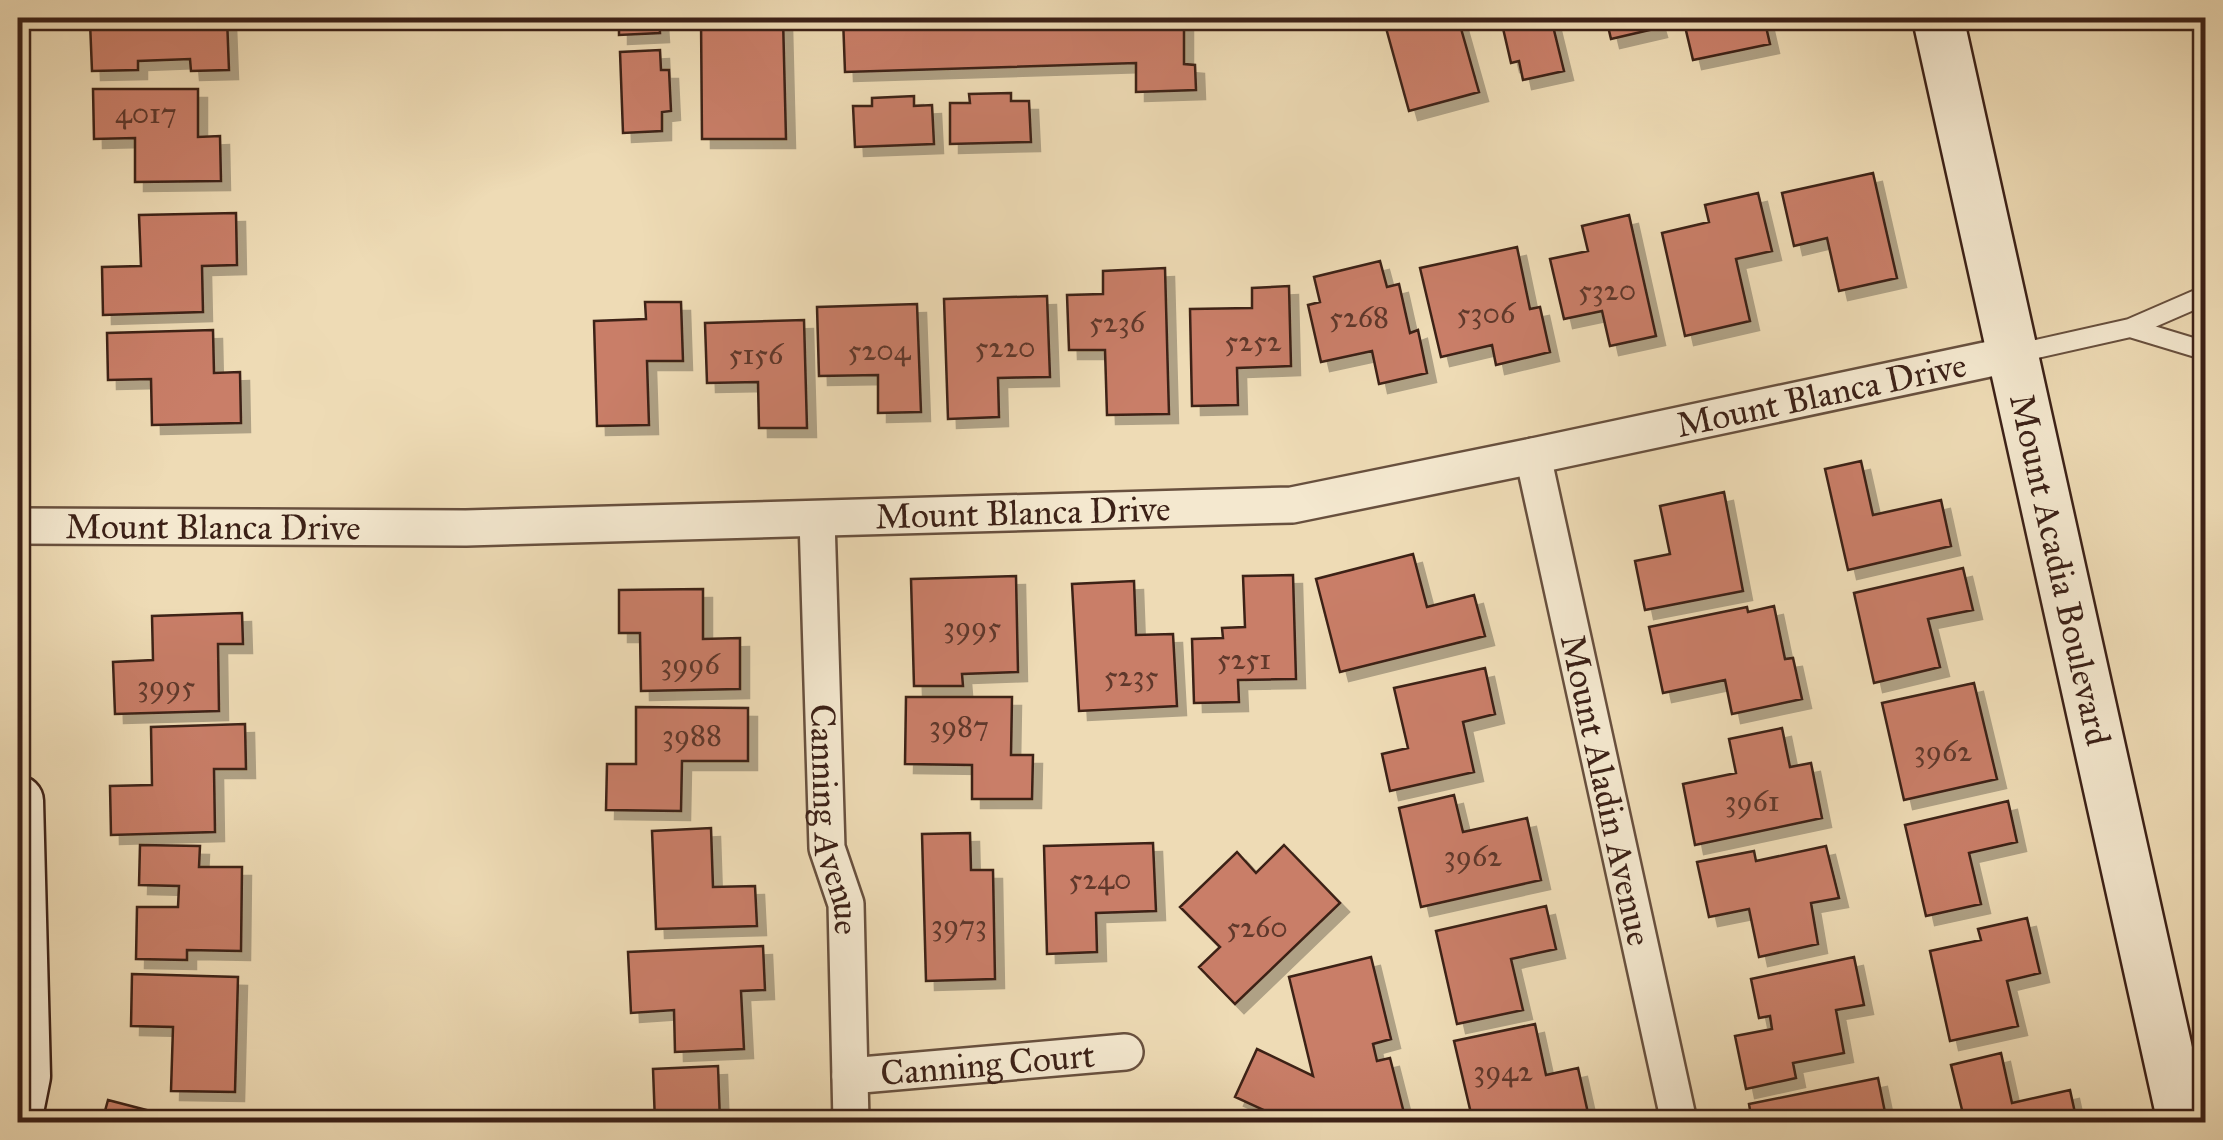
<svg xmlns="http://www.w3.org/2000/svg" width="2223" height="1140" viewBox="0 0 2223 1140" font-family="'IM FELL Great Primer',serif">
<defs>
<filter id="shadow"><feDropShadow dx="9" dy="9" stdDeviation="0" flood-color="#0004"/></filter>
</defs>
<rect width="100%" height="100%" fill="#eedbb5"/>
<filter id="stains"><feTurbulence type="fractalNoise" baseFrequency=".002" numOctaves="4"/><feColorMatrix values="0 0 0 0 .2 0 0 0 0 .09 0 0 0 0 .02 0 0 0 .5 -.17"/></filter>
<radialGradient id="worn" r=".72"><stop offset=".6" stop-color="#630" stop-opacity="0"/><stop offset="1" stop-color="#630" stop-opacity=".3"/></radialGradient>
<!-- building -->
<path fill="#c97e68" stroke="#3c2117" stroke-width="2.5" filter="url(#shadow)" d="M133 18H227L229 70 191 71 190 59 138 61V70L92 71 90 22 134 21Z
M619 18H659L660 33 619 35Z
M701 18H783L786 139H702Z
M843 18H1184V64L1195 65 1196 90 1136 92V63L845 72Z
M1423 18H1458L1479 92 1409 111 1386 28Z
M1510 18H1551L1564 71 1523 80 1519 61 1511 63 1502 24 1511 22Z
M1606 18H1655L1658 28 1611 39Z
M1683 18H1764L1770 44 1693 60Z
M660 50 661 70H669L671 111 662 112V131L623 133 620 52Z
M93 89H198V137L220 136 221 181 135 182V138L94 139Z
M1011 93V101H1029L1031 142 950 144V103H970L969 94Z
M914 96V106L932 105 934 144 855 147 853 106H872V98Z
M1873 173 1897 278 1839 291 1827 238 1794 246 1782 193Z
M1758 193 1772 251 1736 259 1750 321 1685 336 1662 233 1709 222 1705 205Z
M236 213 237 265 202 266 203 312 103 315 102 267 141 266 139 215Z
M1629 215 1656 336 1610 346 1602 311 1564 319 1550 259 1588 251 1582 226Z
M1517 247 1530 309 1540 307 1550 352 1496 365 1492 345 1441 357 1420 268Z
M1380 261 1387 287 1399 284 1410 333 1418 330 1427 373 1379 384 1372 351 1321 362 1308 305 1320 302 1314 277Z
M1165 268 1169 414 1107 415 1105 350H1069L1067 295 1103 294V271Z
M1289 286 1291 366 1237 368 1238 405 1192 406 1190 309 1252 308V288Z
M1047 296 1050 377 998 378 999 417 948 419 944 299Z
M645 302H681L683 361H647L649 425 597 426 594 321 646 319Z
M917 304 921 412 878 413V375L819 376 817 307Z
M804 320 807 428H759L758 382 707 383 705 323Z
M213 330 214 373 240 372 241 423 152 425 151 379 108 380 107 333Z
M1861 461 1873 515 1941 500 1951 546 1848 570 1825 469Z
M1724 492 1743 591 1645 610 1635 561 1670 554 1660 506Z
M1413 554 1427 607 1474 595 1485 636 1340 672 1316 579Z
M1963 568 1973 610 1928 619 1940 667 1874 683 1854 593Z
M1293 575 1296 679 1238 680 1239 702 1194 703 1192 639 1223 638 1222 628 1245 627 1243 576Z
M1016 576 1018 672 962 674 963 686H914L911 579Z
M1134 581 1136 635 1173 634 1177 706 1079 711 1072 584Z
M703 589V639L740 638V689L641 691 640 633H619V590Z
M1774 606 1785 659 1793 658 1802 699 1732 714 1725 680 1663 693 1649 627 1747 607 1748 612Z
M242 613 243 644H218L219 711 115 714 113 662 153 660 152 616Z
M1485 668 1495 714 1463 722 1474 772 1390 791 1382 754 1408 748 1394 688Z
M1974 683 1997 779 1904 800 1882 703Z
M906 697H1012L1011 755H1033L1032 799H972V765L905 764Z
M636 707 748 708V761H682L681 811 606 810 607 764H636Z
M245 724 246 769H214L215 832 111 835 110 786 152 785 151 727Z
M1782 728 1790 767 1811 763 1822 818 1695 845 1683 784 1736 773 1729 739Z
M1454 795 1463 832 1527 818 1541 880 1421 907 1399 808Z
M2008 801 2017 842 1969 853 1981 904 1926 916 1905 825Z
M711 828 713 887 755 886 757 926 656 929 652 831Z
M970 833 971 870H993L995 979 926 981 922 834Z
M1153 843 1156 911 1096 913 1097 952 1047 954 1044 846Z
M140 845 200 846 199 867H242L241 951 187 950V960L136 959 137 907H178L179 886 139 885Z
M1284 845 1340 903 1235 1004 1199 967 1220 947 1180 907 1237 852 1256 873Z
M1826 846 1839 898 1811 903 1818 944 1759 957 1749 909 1709 917 1697 862 1754 851 1756 861Z
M1546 906 1556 949 1511 959 1523 1010 1457 1024 1436 931Z
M2027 918 2040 973 2007 981 2018 1026 1950 1041 1930 951 1981 940 1978 929Z
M763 946 765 990 741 991 744 1049 675 1052 674 1010 631 1013 628 952Z
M1371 957 1391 1039 1373 1044 1377 1061 1390 1058 1405 1117 1382 1122H1290L1235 1097 1257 1049 1313 1076 1289 977Z
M1854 957 1864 1005 1836 1010 1844 1053 1793 1063 1796 1078 1746 1089 1735 1036 1772 1029 1770 1016 1759 1018 1751 979Z
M132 974 238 977 235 1092 171 1091 173 1027 131 1026Z
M1535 1024 1546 1075 1578 1068 1590 1122H1473L1454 1041Z
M2001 1053 2012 1103 2070 1090 2077 1122H1965L1951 1065Z
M718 1066 720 1122H655L653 1069Z
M1878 1078 1887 1122H1752L1749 1104Z
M108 1100 154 1112 152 1122H102Z"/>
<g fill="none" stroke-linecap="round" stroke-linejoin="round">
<defs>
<path id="lane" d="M2130 328 2206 351
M2014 354 2130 328 2206 295"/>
<g id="street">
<path id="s1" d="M1533 456 1679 1122"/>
<path id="s2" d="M817 519 827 848 846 904 851 1122"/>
<path id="s3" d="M18 526 466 528 1292 505 1533 456 2013 354"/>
<path id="s4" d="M850 1076 1125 1052"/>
</g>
<g id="secondary">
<path id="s5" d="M1938 18 2183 1122"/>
<path d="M18 801 25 1076 18 1111"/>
</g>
</defs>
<!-- lane casing -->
<use href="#lane" stroke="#68503e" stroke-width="22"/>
<!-- street casing -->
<use href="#street" stroke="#68503e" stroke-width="40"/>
<!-- secondary casing -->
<use href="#secondary" stroke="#3c2117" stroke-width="55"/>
<!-- lane -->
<use href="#lane" stroke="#f4e8cf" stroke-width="18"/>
<!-- street -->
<use href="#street" stroke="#f4e8cf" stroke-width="35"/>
<!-- secondary -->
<use href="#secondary" stroke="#f4e8cf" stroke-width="50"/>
</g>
<g text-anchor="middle" stroke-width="9" stroke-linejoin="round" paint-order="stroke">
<!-- number labels -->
<g font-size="30" fill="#5f382b">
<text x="146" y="123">4017</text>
<text x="1607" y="300">5320</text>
<text x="1486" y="323">5306</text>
<text x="1359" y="327">5268</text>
<text x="1117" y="332">5236</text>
<text x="1253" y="351">5252</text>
<text x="1005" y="357">5220</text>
<text x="879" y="360">5204</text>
<text x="756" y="364">5156</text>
<text x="972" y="637">3995</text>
<text x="1244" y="669">5251</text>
<text x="690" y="674">3996</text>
<text x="1131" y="686">5235</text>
<text x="166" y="696">3995</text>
<text x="959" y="736">3987</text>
<text x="692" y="745">3988</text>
<text x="1943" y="761">3962</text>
<text x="1752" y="811">3961</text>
<text x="1473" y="866">3962</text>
<text x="1100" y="889">5240</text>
<text x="959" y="935">3973</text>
<text x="1257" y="937">5260</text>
<text x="1503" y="1081">3942</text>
</g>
<!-- street labels -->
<g font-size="35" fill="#3c2117" stroke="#f4e8cf">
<text dy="12" stroke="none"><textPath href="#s3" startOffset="1815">Mount Blanca Drive</textPath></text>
<text dy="12" stroke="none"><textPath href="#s3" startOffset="1005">Mount Blanca Drive</textPath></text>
<text dy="12" stroke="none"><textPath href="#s3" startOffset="195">Mount Blanca Drive</textPath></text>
<text dy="12" stroke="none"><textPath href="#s5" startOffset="565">Mount Acadia Boulevard</textPath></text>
<text dy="12" stroke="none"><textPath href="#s1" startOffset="342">Mount Aladin Avenue</textPath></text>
<text dy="12" stroke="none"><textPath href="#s2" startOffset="302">Canning Avenue</textPath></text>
<text dy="12" stroke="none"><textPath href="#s4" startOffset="138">Canning Court</textPath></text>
</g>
</g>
<!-- margin -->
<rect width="2223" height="1140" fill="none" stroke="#eedbb5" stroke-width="60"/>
<rect x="20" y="20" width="2183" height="1100" fill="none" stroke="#3c2117" stroke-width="5"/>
<rect x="30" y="30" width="2163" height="1080" fill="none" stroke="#3c2117" stroke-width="2.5"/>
<rect width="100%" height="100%" filter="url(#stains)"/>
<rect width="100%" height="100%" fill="url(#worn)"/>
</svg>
